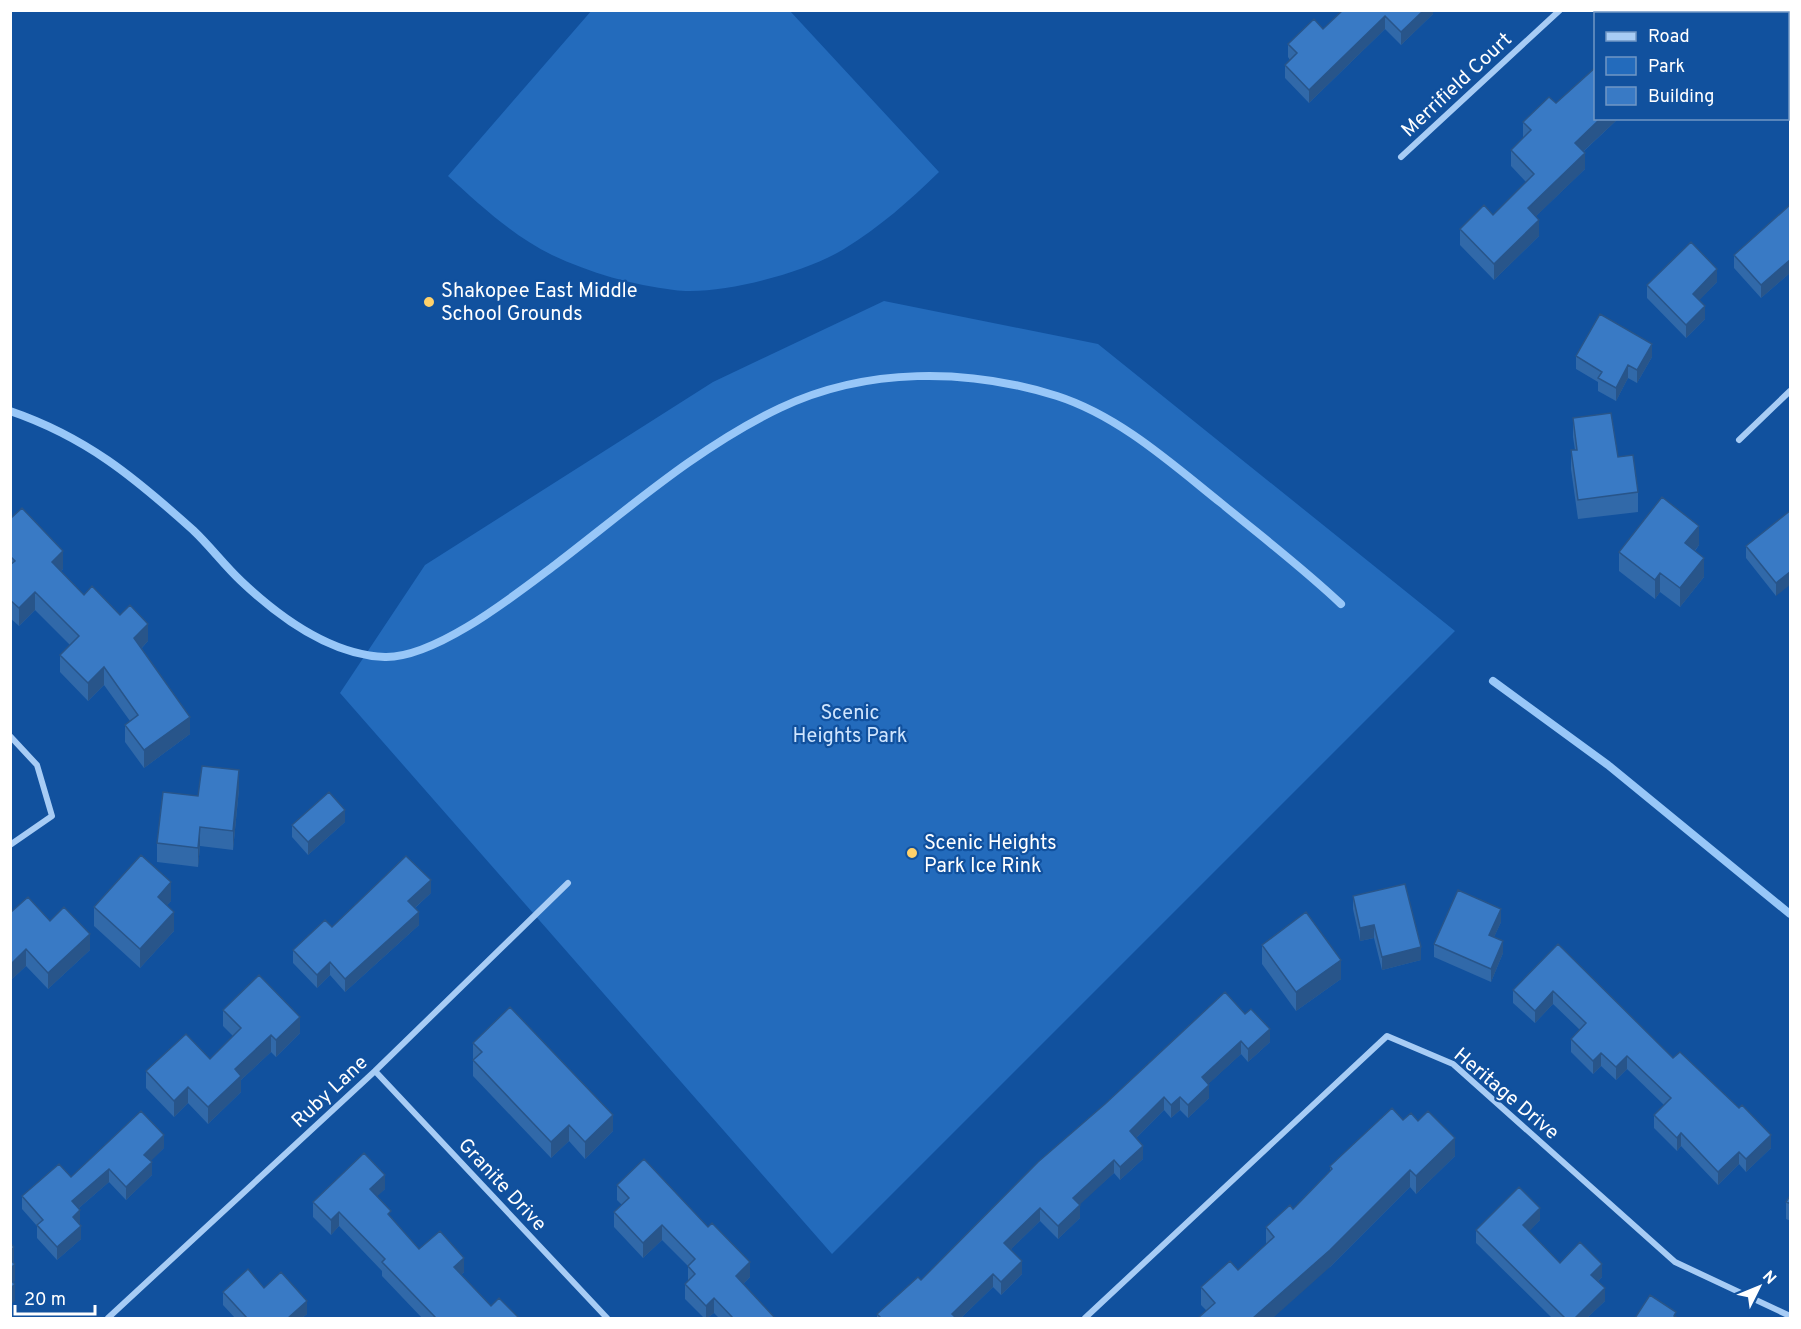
<svg xmlns="http://www.w3.org/2000/svg" width="1801" height="1329" viewBox="0 0 1801 1329" font-family="Overpass,sans-serif">
<rect width="100%" height="100%" fill="#11519e"/>
<!-- green -->
<path fill="#236bbc" d="M592 10 790 11 939 172C909 201 880 227 844 249 805 273 719 296 674 290 633 285 590 273 552 255 513 236 480 205 448 176Z
M884 301 1098 344 1455 631 832 1254 340 693 425 565 713 382Z"/>
<g fill="none" stroke-linecap="round" stroke-linejoin="round">
<!-- stream -->
<path stroke="#98c7f8" stroke-width="8" d="M10 411C86 437 134 477 193 530 210 546 224 565 241 581 279 617 331 655 385 657 436 658 515 595 555 565 627 510 698 447 780 408 866 367 968 368 1057 396 1119 416 1171 463 1221 503 1261 536 1303 568 1341 604
M1493 681 1608 765 1790 914"/>
<!-- minor -->
<path stroke="#a7ccf5" stroke-width="6" d="M1788 15 1790 19
M1401 157 1560 10
M1739 440 1790 391
M10 736 37 765 52 816 10 845
M375 1071 607 1318
M108 1318 375 1071 568 883
M1085 1318 1387 1036 1453 1064 1675 1262 1790 1316"/>
</g>
<!-- wall -->
<path fill="#3169a9" d="M1343 10H1433V14L1401 45 1385 29 1309 103 1285 78V65L1290 60 1288 57V44L1323 29Z
M1556 103 1596 118H1619L1584 151 1585 169 1536 216 1539 236 1494 280 1460 245V229L1493 215 1526 182 1511 166V150L1523 138V122Z
M1791 184V200L1789 198V186Z
M1791 204V272L1761 298 1734 268V255Z
M1717 282 1699 300 1705 319 1686 338 1647 298V285Z
M1576 356 1652 357 1637 383 1628 378 1616 401 1598 391V382L1576 369Z
M1573 418 1618 457 1638 492V512L1578 519 1571 469V450H1575L1573 437Z
M1791 510 1776 596 1746 558V546Z
M10 519 63 569 61 571 84 595 120 615 148 641 141 649 190 734 144 768 125 742V725L130 721 104 685 88 701 60 672V655L70 645 35 610 19 626 10 618Z
M1699 545 1695 551 1704 577 1680 607 1660 592 1655 599 1619 571V552Z
M239 789 233 850 200 846 198 867 157 862V843Z
M345 822 308 855 292 837V825Z
M431 893 415 908 419 925 345 992 330 975 317 988 293 963V950L332 927Z
M1353 896 1421 960 1382 970 1374 938 1360 941 1353 909Z
M171 901 167 905 174 931 140 968 94 926V907Z
M10 913 90 950 48 989 26 966 10 981Z
M1501 922 1494 937 1503 953 1491 982 1434 957V944Z
M1558 944 1673 1058 1771 1148 1746 1172 1739 1164 1718 1185 1681 1146 1677 1151 1654 1128V1115L1664 1105 1627 1069 1616 1080 1601 1066 1593 1074 1571 1052V1039L1580 1030 1553 1004 1535 1023 1513 1003V990Z
M1262 945 1341 979 1296 1011 1262 964Z
M1225 992 1270 1042 1248 1062 1241 1054 1208 1084 1209 1098 1188 1118 1180 1110 1171 1118 1164 1110 1136 1138 1143 1159 1120 1180 1114 1173 1079 1204 1080 1218 1058 1239 1040 1221 1011 1249 1022 1274 1001 1295 993 1287 961 1318H877V1314L921 1280 1105 1104Z
M223 1010 300 1033 276 1057 271 1052 241 1080V1092L208 1124 188 1103 174 1117 146 1088V1071L210 1059 233 1036 223 1026Z
M473 1043 613 1131 585 1159 569 1141 551 1158 473 1076Z
M1403 1120 1418 1121 1455 1156 1416 1194 1410 1187 1330 1267 1207 1311 1201 1305V1287L1238 1270 1266 1244V1227L1293 1209 1330 1172V1166Z
M164 1148 150 1161 152 1175 126 1200 109 1182 79 1208 80 1223 79 1224 81 1239 57 1260 37 1238V1226L22 1209V1196L71 1177Z
M617 1185 750 1277 743 1284 775 1318H719L714 1313 707 1318H704L685 1299V1284L688 1281V1266L662 1240 643 1258 614 1227V1212L622 1205 617 1200Z
M385 1189 377 1196 391 1218 419 1249 464 1272 461 1275 491 1306 519 1318H422L382 1276V1271L339 1226 331 1235 313 1217V1202Z
M1791 1194V1221L1786 1219V1202Z
M1540 1220 1529 1231 1560 1263 1602 1277 1598 1281 1605 1301 1587 1318H1552L1476 1243V1230Z
M223 1292 307 1314 302 1318H235L223 1305Z"/>
<!-- shaded-wall -->
<path fill="#28558a" d="M1424 10H1433V14L1401 45V32Z
M1385 16V29L1309 103V90Z
M1601 118H1619L1575 159V143Z
M1585 153V169L1528 224V208Z
M1539 220V236L1494 280V264Z
M1791 259V272L1761 298V285Z
M1717 269V282L1693 307V294Z
M1705 306V319L1686 338V325Z
M1652 344V357L1637 383V370Z
M1628 365V378L1616 401V388Z
M1699 526V545L1685 563V543Z
M63 551V569L52 580V562Z
M1704 558V577L1680 607V588Z
M1791 571V584L1776 596V583Z
M1660 573V592L1655 599V580Z
M35 592V610L19 626V608Z
M148 624V641L134 656V638Z
M104 667V685L88 701V683Z
M190 717V734L144 768V750Z
M239 770V789L233 850V831Z
M345 810V822L308 855V842Z
M200 827V846L198 867V848Z
M431 880V893L408 914V901Z
M171 882V901L158 916V897Z
M1501 909V922L1489 948V935Z
M174 912V931L140 968V949Z
M419 912V925L345 992V979Z
M1374 925V938L1360 941V928Z
M90 934V950L48 989V973Z
M1503 941V953L1491 982V969Z
M1421 947V960L1382 970V957Z
M26 949V966L10 981V965Z
M1341 960V979L1296 1011V992Z
M330 962V975L317 988V975Z
M1553 991V1004L1535 1023V1011Z
M12 999V1015L10 1016V1000Z
M300 1017V1033L276 1057V1040Z
M1270 1029V1042L1248 1062V1049Z
M271 1035V1052L241 1080V1092L208 1124V1107L235 1069Z
M1241 1041V1054L1202 1090V1077Z
M1601 1053V1066L1593 1074V1061Z
M1627 1056V1069L1616 1080V1067Z
M1209 1085V1098L1188 1118V1105Z
M188 1087V1103L174 1117V1101Z
M1164 1097V1110L1130 1144V1131Z
M1180 1097V1110L1171 1118V1105Z
M613 1115V1131L585 1159V1142Z
M569 1125V1141L551 1158V1142Z
M1681 1133V1146L1677 1151V1138Z
M164 1135V1148L144 1168V1155Z
M1771 1135V1148L1746 1172V1159Z
M1455 1138V1156L1416 1194V1176Z
M1143 1146V1159L1120 1180V1167Z
M1739 1152V1164L1718 1185V1172Z
M1114 1160V1173L1073 1211V1198Z
M152 1162V1175L126 1200V1187Z
M109 1169V1182L72 1214V1201Z
M1410 1170V1187L1330 1267 1273 1318H1253Z
M385 1175V1189L370 1203V1189Z
M1080 1205V1218L1058 1239V1226Z
M1040 1208V1221L1004 1256V1243Z
M1540 1208V1220L1523 1238V1225Z
M80 1210V1223L73 1230V1217Z
M339 1212V1226L331 1235V1220Z
M662 1225V1240L643 1258V1243Z
M81 1226V1239L57 1260V1247Z
M14 1247V1263L10 1267V1251Z
M464 1258V1272L454 1282V1267Z
M1022 1261V1274L1001 1295V1282Z
M750 1262V1277L736 1291V1276Z
M15 1264V1281L10 1285V1269Z
M1602 1264V1277L1591 1288V1275Z
M993 1274V1287L961 1318H952V1314Z
M15 1284V1301L10 1305V1289Z
M1605 1288V1301L1587 1318H1575Z
M714 1298V1313L707 1318H706V1306Z
M307 1301V1314L302 1318H288Z"/>
<!-- building -->
<path fill="#397ac5" stroke="#28558a" stroke-width="1.5" d="M1343 10H1424L1401 32 1385 16 1309 90 1285 65 1297 53 1288 44 1314 19 1323 29Z
M1641 10H1675L1676 12 1677 10H1707L1710 14H1638Z
M1596 67V118H1601L1575 143 1585 153 1528 208 1539 220 1494 264 1460 229 1484 205 1493 215 1534 174 1511 150 1531 130 1523 122 1549 97 1556 103Z
M1791 204V259L1761 285 1734 255Z
M1691 242 1717 269 1693 294 1705 306 1686 325 1647 285Z
M1600 314 1652 344 1637 370 1628 365 1616 388 1598 378 1602 372 1576 356Z
M1611 413 1618 457 1633 455 1638 492 1578 500 1571 450H1577L1573 418Z
M1662 497 1699 526 1685 543 1704 558 1680 588 1660 573 1655 580 1619 552Z
M22 508 63 551 52 562 84 595 92 586 120 615 130 605 148 624 134 638 190 717 144 750 125 725 138 715 104 667 88 683 60 655 79 636 35 592 19 608 10 600V565L15 561 10 556V519Z
M1791 510V571L1776 583 1746 546Z
M202 766 239 770 233 831 200 827 198 848 157 843 163 792 198 796Z
M329 792 345 810 308 842 292 825Z
M141 855 171 882 158 897 174 912 140 949 94 907Z
M406 856 431 880 408 901 419 912 345 979 330 962 317 975 293 950 325 920 332 927Z
M1405 884 1421 947 1382 957 1374 925 1360 928 1353 896Z
M1458 890 1501 909 1489 935 1503 941 1491 969 1434 944Z
M28 897 50 921 64 907 90 934 48 973 26 949 10 965V913Z
M1306 912 1341 960 1296 992 1262 945Z
M1558 944 1673 1058 1680 1052 1739 1108 1742 1105 1771 1135 1746 1159 1739 1152 1718 1172 1681 1133 1677 1138 1654 1115 1671 1098 1627 1056 1616 1067 1601 1053 1593 1061 1571 1039 1586 1023 1553 991 1535 1011 1513 990Z
M259 975 300 1017 276 1040 271 1035 235 1069 241 1076 208 1107 188 1087 174 1101 146 1071 186 1034 210 1059 241 1028 223 1010Z
M1225 992 1245 1014 1251 1009 1270 1029 1248 1049 1241 1041 1202 1077 1209 1085 1188 1105 1180 1097 1171 1105 1164 1097 1130 1131 1143 1146 1120 1167 1114 1160 1073 1198 1080 1205 1058 1226 1040 1208 1004 1243 1022 1261 1001 1282 993 1274 952 1314 956 1318H881L877 1314 918 1277 921 1280 1038 1162 1105 1104Z
M510 1007 613 1115 585 1142 569 1125 551 1142 473 1060 482 1052 473 1043Z
M1392 1108 1403 1120 1411 1113 1418 1121 1428 1111 1455 1138 1416 1176 1410 1170 1330 1250 1253 1318H1198L1215 1303 1201 1287 1230 1261 1238 1270 1274 1237 1266 1227 1290 1205 1293 1209 1332 1169 1330 1166Z
M141 1111 164 1135 144 1155 152 1162 126 1187 109 1169 72 1201 80 1210 73 1217 81 1226 57 1247 37 1225 43 1220 22 1196 59 1164 71 1177Z
M364 1153 385 1175 370 1189 391 1211 388 1214 419 1249 440 1231 464 1258 454 1267 491 1306 499 1298 519 1318H436L382 1262 385 1259 339 1212 331 1220 313 1202Z
M644 1159 708 1227 712 1223 750 1262 736 1276 775 1318H733L714 1298 706 1306 685 1284 695 1274 688 1266 695 1259 662 1225 643 1243 614 1212 629 1198 617 1185Z
M1519 1187 1540 1208 1523 1225 1560 1263 1580 1242 1602 1264 1591 1275 1605 1288 1575 1318H1565L1476 1230Z
M1791 1194V1204L1786 1202Z
M10 1243 14 1247 10 1251Z
M10 1260 15 1264 10 1269Z
M248 1269 264 1288 281 1272 307 1301 288 1318H247L223 1292Z
M10 1280 15 1284 10 1289Z
M1650 1295 1676 1312 1674 1316 1678 1318H1635Z"/>
<!-- markers -->
<g fill="#ffd16a" stroke="#11519e" stroke-width="2">
<circle cx="429" cy="302" r="6"/>
<circle cx="912" cy="853" r="6"/>
</g>
<g text-anchor="middle" stroke-width="4.5" stroke-linejoin="round" paint-order="stroke">
<!-- street labels -->
<g font-size="20" fill="#fff" stroke="#11519e">
<text transform="translate(1456 84) rotate(-43)" y="7">Merrifield Court</text>
<text transform="translate(329 1091) rotate(-43)" y="7">Ruby Lane</text>
<text transform="translate(1507 1093) rotate(40)" y="7">Heritage Drive</text>
<text transform="translate(503 1184) rotate(47)" y="7">Granite Drive</text>
</g>
<!-- poi labels -->
<g font-size="20" fill="#fff" stroke="#11519e" text-anchor="start">
<text x="441" y="297">Shakopee East Middle<tspan x="441" dy="23">School Grounds</tspan></text>
<text x="924" y="849">Scenic Heights<tspan x="924" dy="23">Park Ice Rink</tspan></text>
</g>
<!-- park labels -->
<g font-size="20" fill="#cfe5fe" stroke="#11519e">
<text x="850" y="719">Scenic<tspan x="850" dy="23">Heights Park</tspan></text>
</g>
</g>
<!-- border -->
<rect width="1801" height="1329" fill="none" stroke="#ffffff" stroke-width="24"/>
<!-- legend -->
<rect x="1594" y="12" width="195" height="108" fill="#11519e" stroke="#7097c5" stroke-width="1.5"/>
<rect x="1606" y="32" width="30" height="9" fill="#a7ccf5" stroke="#7097c5" stroke-width="1.5"/>
<text x="1648" y="42" font-size="18" fill="#ffffff">Road</text>
<rect x="1606" y="57" width="30" height="18" fill="#236bbc" stroke="#7097c5" stroke-width="1.5"/>
<text x="1648" y="72" font-size="18" fill="#ffffff">Park</text>
<rect x="1606" y="87" width="30" height="18" fill="#397ac5" stroke="#7097c5" stroke-width="1.5"/>
<text x="1648" y="102" font-size="18" fill="#ffffff">Building</text>
<!-- north arrow -->
<g transform="translate(1759 1287) rotate(47)" stroke="#11519e" stroke-width="4.5" paint-order="stroke">
<path d="M0-4.5L10 22L0 15L-10 22Z" fill="#ffffff"/>
<text y="-9" font-size="16" font-weight="bold" text-anchor="middle" fill="#ffffff">N</text>
</g>
<!-- scale -->
<path d="M15 1305v9h80v-9" fill="none" stroke="#ffffff" stroke-width="3"/>
<text x="24" y="1305" font-size="18" fill="#ffffff" stroke="#11519e" stroke-width="4.5" paint-order="stroke">20 m</text>
</svg>
